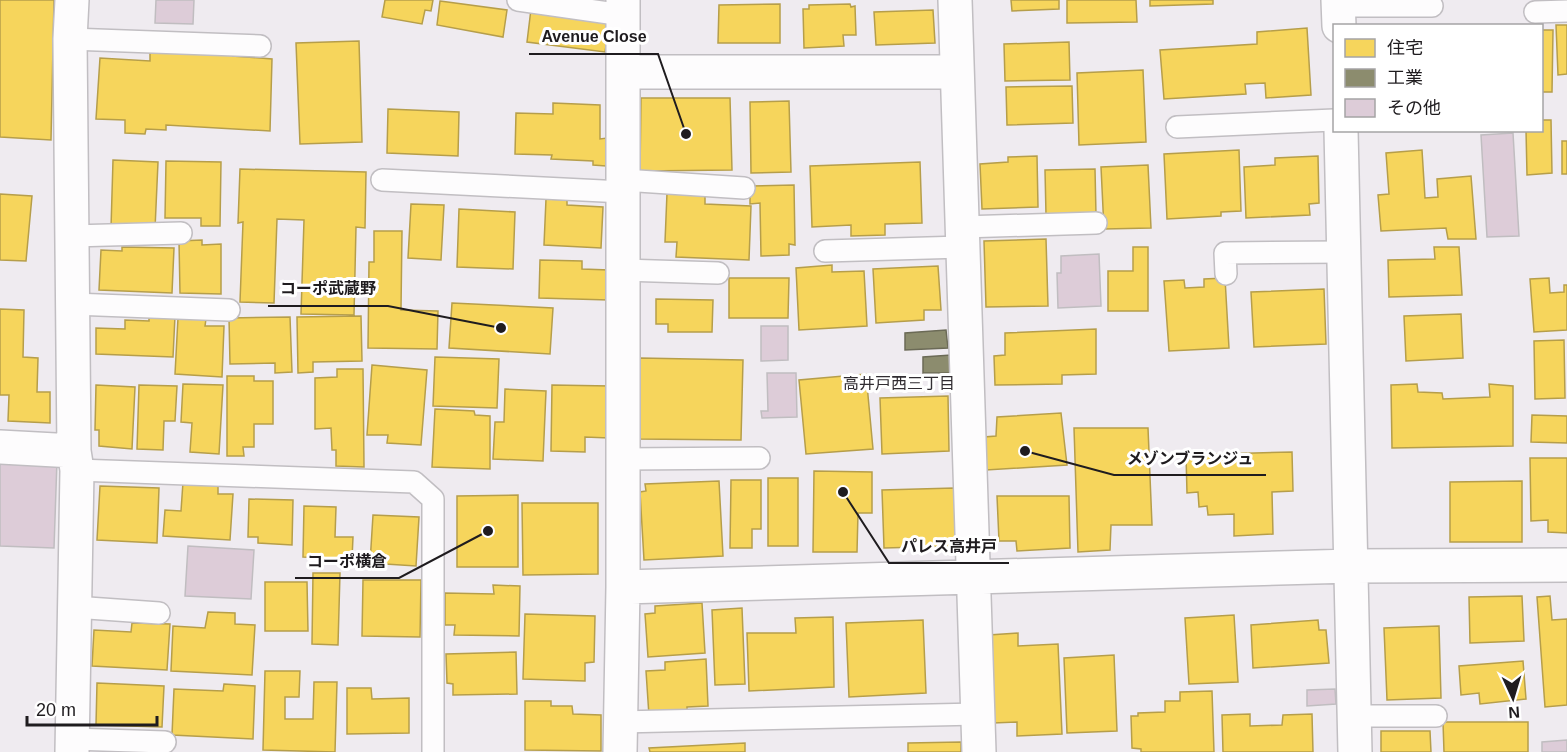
<svg xmlns="http://www.w3.org/2000/svg" width="1567" height="752" viewBox="0 0 1567 752" font-family="Helvetica,'Noto Sans JP',sans-serif">
<rect width="100%" height="100%" fill="#efebf0"/>
<!-- homes -->
<path fill="#f6d55c" stroke="#b69e4a" stroke-width="1.5" d="M0 0H54L51 140 0 137Z
M385 0H433L431 11 425 10 422 24 382 17Z
M1011 0H1059V9L1012 11Z
M1067 0H1136L1137 22 1067 23Z
M1150 0H1213V4L1150 6Z
M440 1 507 10 503 37 437 25Z
M780 4V43H718L719 5Z
M850 4 851 7 855 6 856 35H843L844 46 804 48 803 9H809V5Z
M531 9 610 20 605 52 527 42Z
M933 10 935 43 876 45 874 12Z
M1556 25H1567V74L1558 75Z
M1307 28 1311 95 1266 98 1265 83 1245 84 1246 94 1164 99 1160 50 1257 44V32Z
M1542 30H1553L1552 92H1542Z
M359 41 362 142 300 144 296 43Z
M1069 42 1070 80 1005 81 1004 44Z
M150 48 234 52 233 56 272 59 270 131 166 125V130L146 129 145 134 125 133V120L96 119 100 58 150 61Z
M1143 70 1146 142 1079 145 1077 73Z
M1072 86 1073 123 1007 125 1006 87Z
M641 98H730L732 170 640 171Z
M789 101 791 172 751 173 750 102Z
M553 103 600 105V139L607 138 606 166 593 165V161L551 159 552 155 515 154 516 113 553 114Z
M388 109 459 112 458 156 387 153Z
M1542 120H1551L1552 173 1527 175 1526 130H1542Z
M1562 141H1567V174H1562Z
M1239 150 1241 211 1221 212V216L1167 219 1164 154Z
M1422 150 1425 198 1438 197 1437 179 1471 176 1476 239H1448L1446 228 1381 231 1378 195 1389 194 1386 153Z
M1037 156 1038 207 982 209 980 164 1008 162V157Z
M1318 156 1319 203 1309 204 1310 215 1246 218 1244 167 1275 165V158Z
M113 160 158 162 155 229 111 228Z
M166 161 221 162 220 226H201V218H165Z
M920 162 922 223 885 224V235L851 236V225L812 227 810 166Z
M1148 165 1151 228 1104 229 1101 167Z
M240 169 366 172 365 228 356 227 354 315 301 314 304 220 277 219 274 303 240 302 243 222 238 223Z
M1095 169 1096 215H1046L1045 170Z
M794 185 795 245 789 244V255L761 256 760 203 750 204V186Z
M667 193 705 194V204L751 206 749 260 676 257 677 242H665Z
M0 194 32 196 26 261 0 260Z
M546 199 567 200V205L603 207 601 248 544 245Z
M411 204 444 205 441 260 408 258Z
M459 209 515 212 513 269 457 267Z
M374 231H402L401 310 438 311 437 349 368 348 369 262H374Z
M1046 239 1048 306 986 307 984 241Z
M202 240V245L221 244V294L180 293 179 241Z
M122 247 174 248 172 293 99 290 101 250 122 251Z
M1133 247H1148V311H1108V271H1133Z
M1434 247H1459L1462 295 1389 297 1388 260 1435 259Z
M540 260 582 261V269L609 270V300L539 298Z
M832 265V272L864 271 867 326 799 330 796 268Z
M938 266 941 310H924V320L876 323 873 269Z
M729 278H789L788 318H729Z
M1225 278 1229 348 1169 351 1164 281 1184 280 1185 288 1204 287V279Z
M1549 278 1550 293 1564 292V285H1567V330L1534 332 1530 279Z
M1324 289 1326 344 1254 347 1251 292Z
M656 299 713 300 712 332H668V324H656Z
M452 303 553 308 550 354 449 348Z
M0 309 24 310 23 357 38 358 37 392H50V423L8 421 9 395H0Z
M1461 314 1463 358 1406 361 1404 316Z
M149 315 175 316 173 357 96 354V328L125 329V320L149 321Z
M361 316 362 361 313 362V372L298 373 297 317Z
M290 317 292 372 275 373V363L230 364 229 318Z
M178 318 206 319 205 326H224L222 377 175 374Z
M1096 329V374L1062 375V384L995 385 994 356 1005 355V333Z
M1564 340 1565 398 1535 399 1534 341Z
M435 357 499 359 497 408 433 406Z
M640 358 743 360 741 440 639 439Z
M372 365 427 370 421 445 387 443 388 435H367Z
M337 369H363L364 467 336 466V450H332L331 428 315 429V378L337 377Z
M866 374 873 449 806 454 799 380Z
M227 376H254V381H273V424H254V447H243L244 456H227Z
M183 384 223 385 219 454 190 452 192 423 181 422Z
M1417 384 1418 392 1442 393 1443 399 1490 397 1489 384 1513 386V446L1392 448 1391 385Z
M96 385 135 387 132 449 99 446V430H95Z
M139 385 177 386 175 421H164L163 450 137 449Z
M552 385 610 386 609 438 585 437V452L551 451Z
M505 389 546 391 543 461 493 459 495 422H504Z
M948 396 949 451 882 454 880 398Z
M435 409 474 411 475 415 490 416V469L432 467Z
M1061 413 1067 465 986 470 984 437 996 436 997 417Z
M1532 415 1567 416V443L1531 442Z
M1074 428H1148L1152 525H1111L1110 550 1078 552Z
M1292 452 1293 491 1272 492 1273 534 1234 536V514L1208 515 1207 506 1199 507 1198 492 1187 493 1186 455Z
M1530 458H1567V533L1548 532V520L1531 521Z
M814 471 872 472V513H858L857 552H813Z
M768 478H798V546H768Z
M731 480H761V529H752V548H730Z
M719 481 723 556 644 560 640 492 646 491 645 484Z
M1522 481V542H1450V482Z
M183 482 218 484V494H233L230 540 163 536 165 510 181 511Z
M100 486 159 488 157 543 97 540Z
M954 488 956 546 884 548 882 490Z
M518 495V567H457V496Z
M997 496H1069L1070 548 1017 551 1016 541H999Z
M249 499 293 500 292 545 258 543V537H248Z
M522 503H598V574L523 575Z
M304 506 336 507 335 537H353L352 559 303 557Z
M373 515 419 517 416 566 370 563Z
M313 573H340L338 645 312 644Z
M363 580H421L420 637 362 636Z
M265 582H307L308 631H265Z
M493 585 520 586 519 636 454 635 455 625H445V593L494 594Z
M1522 596 1524 641 1470 643 1469 597Z
M1550 596 1552 620 1567 619V705L1545 707 1537 597Z
M702 603 705 653 648 657 645 614 655 613V606Z
M742 608 745 684 715 685 712 610Z
M208 612 235 613V624L255 625 252 675 171 671 173 626 205 628Z
M525 614 595 616 594 662 585 663V681L523 679Z
M1234 615 1238 682 1189 684 1185 618Z
M833 617 834 687 749 691 747 633H796L795 618Z
M923 620 926 693 849 697 846 623Z
M1318 620 1319 630H1326L1329 663 1253 668 1251 625Z
M132 623 170 624 167 670 92 666 94 630 131 632Z
M1439 626 1441 698 1387 700 1384 628Z
M1018 633V646L1058 644 1062 734 1017 736V722L993 723 989 635Z
M516 652 517 694 453 695V684L447 683 446 654Z
M1114 655 1117 731 1067 733 1064 658Z
M706 659 708 706 687 707V714L649 716 646 671 665 670V662Z
M1523 661 1526 699 1480 704 1479 693 1461 695 1459 666Z
M265 671H300L299 697H285V719H313L314 682H337L335 752 263 750Z
M97 683 164 686 162 727 96 725Z
M224 684 255 686 253 739 172 735 174 689 223 691Z
M347 688H371L372 699 409 698V733L347 734Z
M1212 691 1214 752H1141V749L1132 748 1131 716H1138V713L1165 712V701H1180V692Z
M525 701H551V706H572L573 714 601 715V751L525 750Z
M1250 714V726L1282 725 1283 715 1312 714 1313 752H1223L1222 715Z
M1443 722H1528V752H1444Z
M1381 731H1430L1431 752H1381Z
M961 742V752H908V743Z
M745 743V752H650L649 748Z"/>
<!-- industry -->
<path fill="#8c8c6e" stroke="#6b6a56" stroke-width="1.5" d="M946 330 948 348 905 350V333Z
M951 355 952 373H923V357Z"/>
<!-- building -->
<path fill="#ddccd8" stroke="#c0bdc0" stroke-width="1.5" d="M156 0H194L193 24 155 23Z
M1513 133 1519 236 1487 237 1481 135Z
M1099 254 1101 306 1058 308 1057 273H1061V256Z
M761 326H788V360L761 361Z
M767 373H796L797 417 762 418 761 411H768Z
M0 458 57 460 54 548 0 546Z
M188 546 254 550 251 599 185 596Z
M1335 689 1336 704 1307 706V690Z
M1567 740V752H1542V742Z"/>
<g fill="none" stroke-linecap="round" stroke-linejoin="round">
<defs>
<path id="lane" d="M518 0 623 15
M1338 6H1432
M1535 12 1567 11
M70 39 260 46
M1177 127 1334 120
M382 180 623 192
M623 180 744 188
M962 227 1096 223
M72 236 181 233
M825 251 962 247
M623 270 718 273
M1226 274 1225 253 1344 252
M73 304 229 310
M623 459 759 458
M77 470 414 482 433 499V752
M74 607 159 613
M1354 716H1436
M620 722 978 714
M72 739 165 742"/>
<path id="street" d="M955 0 979 752
M1338 0 1339 26
M623 72H957
M1341 130 1355 752
M0 447 74 451
M623 587 1352 566 1567 565
M72 752 77 470 74 451 70 39 72 0
M620 752 623 587V0"/>
</defs>
<!-- lane casing -->
<use href="#lane" stroke="#c1bec2" stroke-width="24"/>
<!-- street casing -->
<use href="#street" stroke="#c1bec2" stroke-width="36"/>
<!-- lane -->
<use href="#lane" stroke="#fdfcfd" stroke-width="21"/>
<!-- street -->
<use href="#street" stroke="#fdfcfd" stroke-width="33"/>
</g>
<g text-anchor="middle" stroke-width="6" stroke-linejoin="round" paint-order="stroke">
<!-- neighbourhood labels -->
<g font-size="16" fill="#312d32" stroke="#fff">
<text x="899" y="389">高井戸西三丁目</text>
</g>
</g>
<!-- callouts -->
<path fill="none" stroke="#1f1c1f" stroke-width="2" d="M686 134L658 54H529M501 328L388 306H268M1025 451L1114 475H1266M843 492L889 563H1009M488 531L399 578H295"/>
<g fill="#1f1c1f" stroke="#fff" stroke-width="2">
<circle cx="686" cy="134" r="6"/>
<circle cx="501" cy="328" r="6"/>
<circle cx="1025" cy="451" r="6"/>
<circle cx="843" cy="492" r="6"/>
<circle cx="488" cy="531" r="6"/>
</g>
<g font-size="16" text-anchor="middle" font-weight="bold" fill="#1f1c1f" stroke="#fff" stroke-width="6" stroke-linejoin="round" paint-order="stroke">
<text x="594" y="42">Avenue Close</text>
<text x="328" y="294">コーポ武蔵野</text>
<text x="1190" y="464">メゾンブランジュ</text>
<text x="949" y="552">パレス高井戸</text>
<text x="347" y="567">コーポ横倉</text>
</g>
<!-- legend -->
<rect x="1333" y="24" width="210" height="108" fill="#ffffff" stroke="#a5a4a5" stroke-width="1.5"/>
<rect x="1345" y="39" width="30" height="18" fill="#f6d55c" stroke="#a5a4a5" stroke-width="1.5"/>
<text x="1387" y="54" font-size="18" fill="#1f1c1f">住宅</text>
<rect x="1345" y="69" width="30" height="18" fill="#8c8c6e" stroke="#a5a4a5" stroke-width="1.5"/>
<text x="1387" y="84" font-size="18" fill="#1f1c1f">工業</text>
<rect x="1345" y="99" width="30" height="18" fill="#ddccd8" stroke="#a5a4a5" stroke-width="1.5"/>
<text x="1387" y="114" font-size="18" fill="#1f1c1f">その他</text>
<!-- north arrow -->
<g transform="translate(1513 698) rotate(176)" stroke="#ffffff" stroke-width="4.5" paint-order="stroke">
<path d="M0-4.5L10 22L0 15L-10 22Z" fill="#1f1c1f"/>
<text y="-9" font-size="16" font-weight="bold" text-anchor="middle" fill="#1f1c1f">N</text>
</g>
<!-- scale -->
<path d="M27 716v9h130v-9" fill="none" stroke="#1f1c1f" stroke-width="3"/>
<text x="36" y="716" font-size="18" fill="#1f1c1f" stroke="#ffffff" stroke-width="4.5" paint-order="stroke">20 m</text>
</svg>
